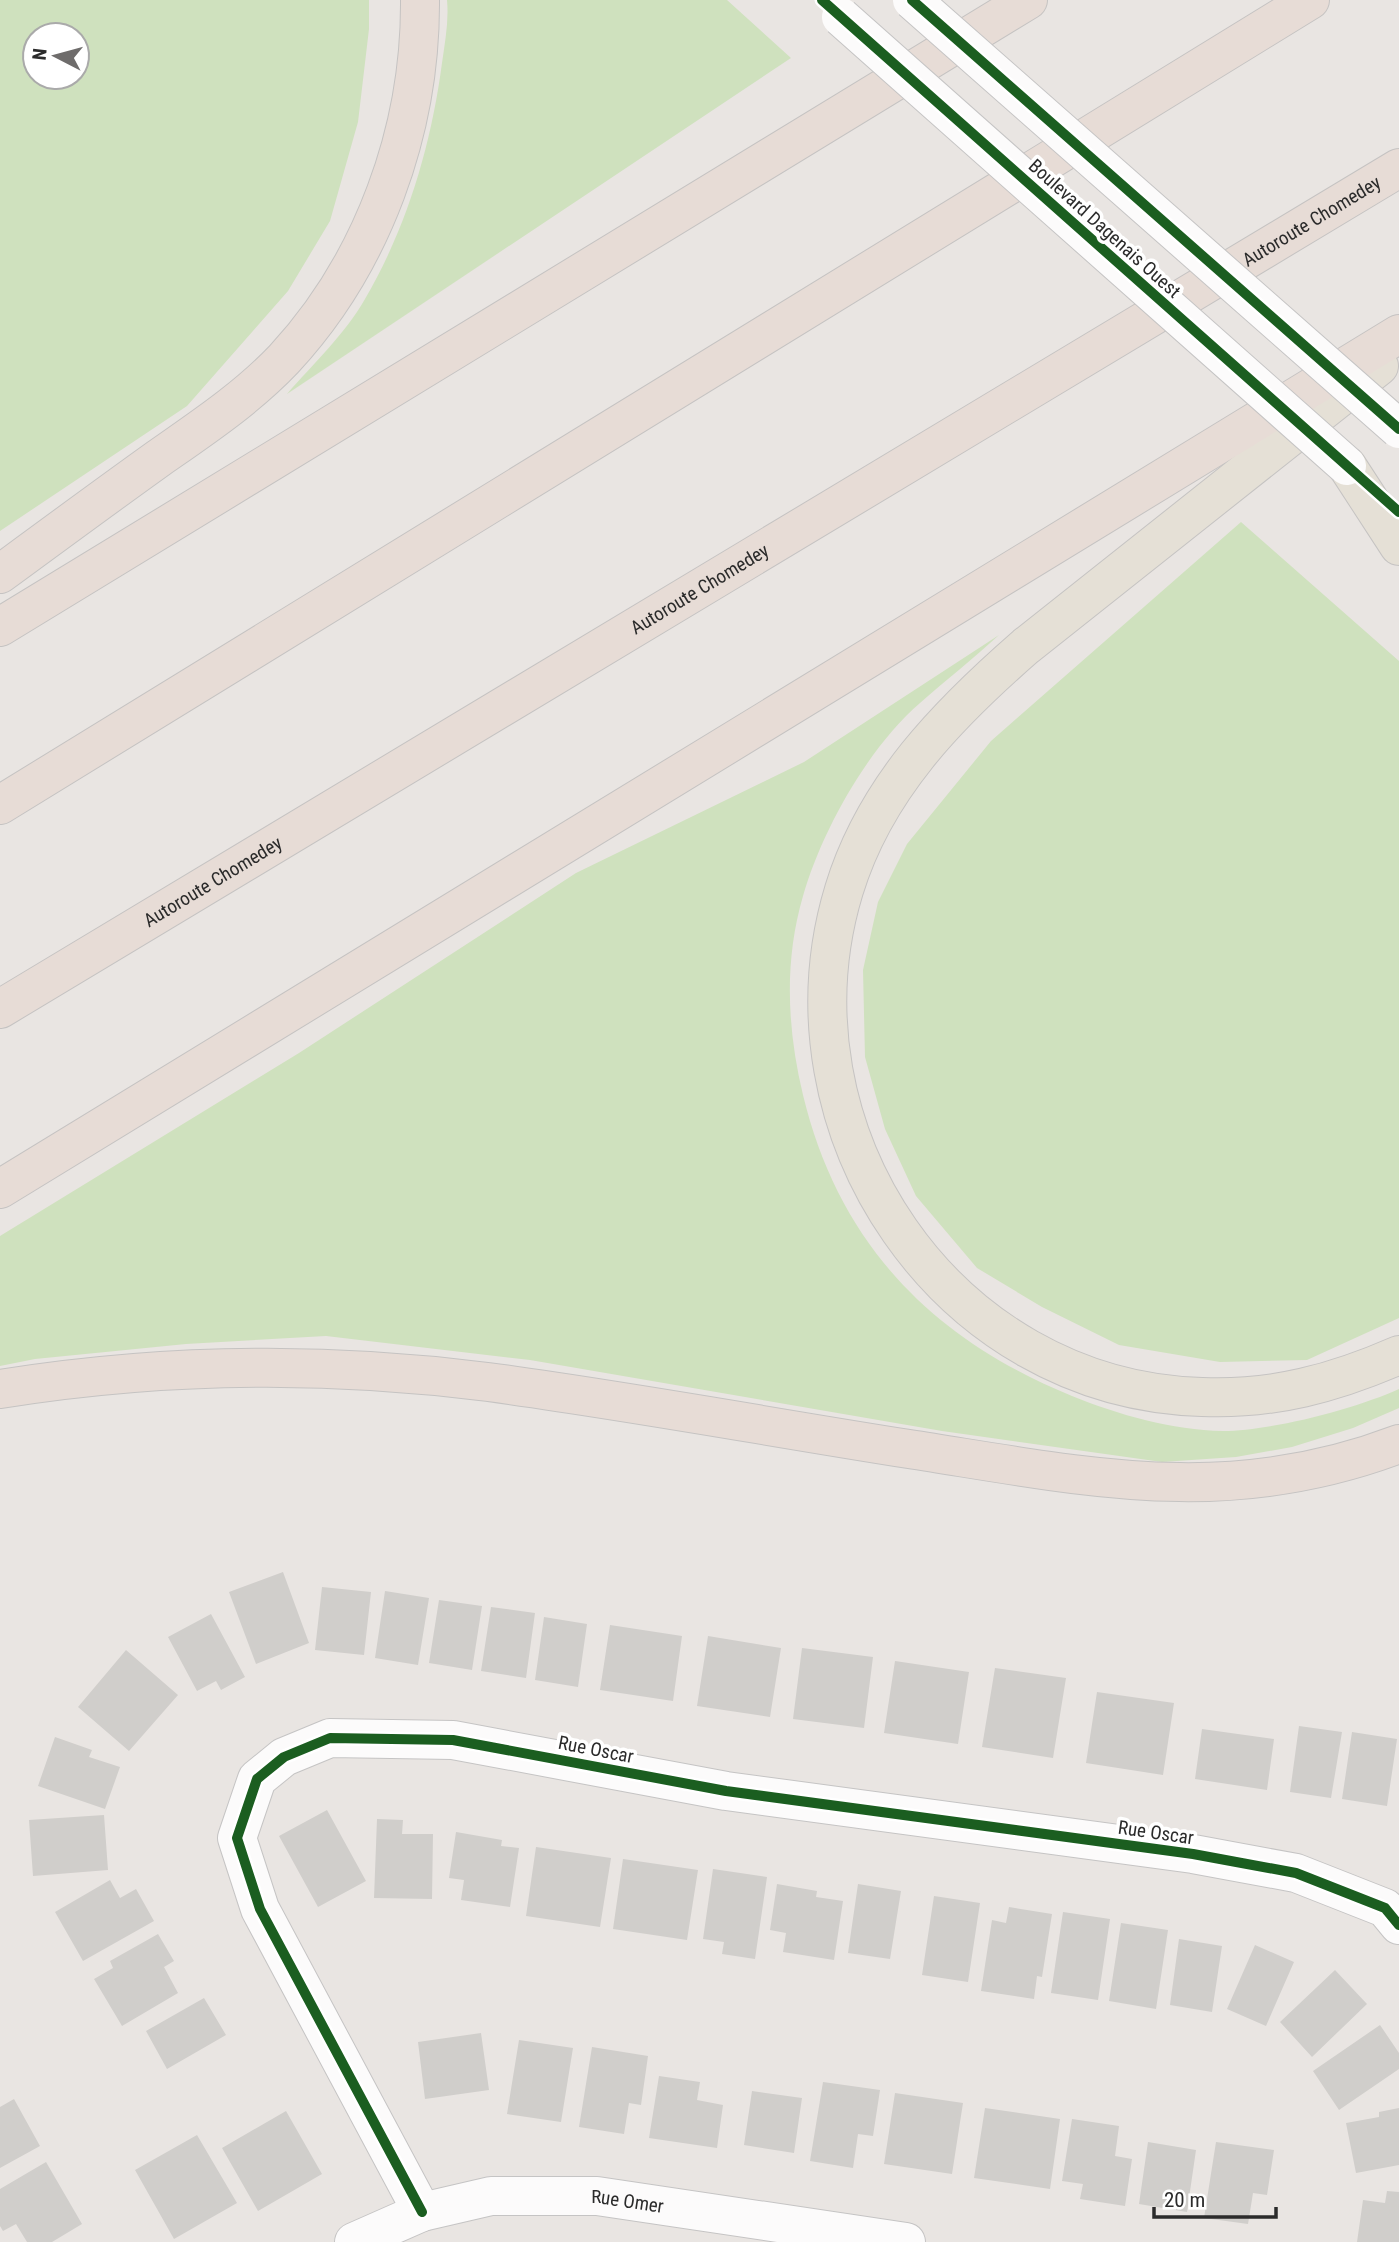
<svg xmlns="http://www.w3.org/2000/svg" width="1399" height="2242" viewBox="0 0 1399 2242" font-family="'Roboto Condensed',sans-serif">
<rect width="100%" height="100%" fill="#e9e5e2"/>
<!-- green -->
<path fill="#cfe1be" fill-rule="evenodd" d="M0 0H369V29L358 122 330 221 288 291 187 406 0 531ZM35 35H77V77H35Z
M447 0H727L791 58 287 394C313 364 345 334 365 299 407 227 431 146 442 63 445 42 449 21 447 0Z
M1241 522 1399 661V1318L1307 1360 1220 1362 1119 1345 1042 1307 977 1268 916 1196 885 1129 865 1057 863 970 878 902 907 844 991 741Z
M999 635C973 659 946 680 920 703 868 748 822 830 803 896 784 961 787 1029 803 1095 839 1244 932 1339 1072 1396 1119 1415 1172 1430 1223 1431 1271 1431 1355 1409 1399 1389V1408L1353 1428 1292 1447 1236 1457 1162 1462 942 1431 530 1360 326 1336 186 1344 35 1359 0 1366V1236L299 1053 576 873 804 762Z"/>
<!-- building -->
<path fill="#d0cecb" d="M283 1572 309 1643 256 1664 229 1592Z
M322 1587 371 1592 364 1655 315 1650Z
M385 1591 429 1598 418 1665 375 1658Z
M439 1600 482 1606 472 1670 429 1663Z
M491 1607 535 1613 526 1678 481 1671Z
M211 1614 245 1677 221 1690 216 1681 197 1691 168 1637Z
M544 1617 587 1624 578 1687 535 1680Z
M610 1625 682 1636 673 1701 600 1690Z
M708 1636 781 1648 770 1717 697 1706Z
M802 1648 873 1657 864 1728 793 1719Z
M126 1650 178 1695 129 1751 78 1707Z
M895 1661 969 1672 958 1744 884 1733Z
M995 1668 1066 1678 1053 1758 982 1747Z
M1097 1692 1174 1703 1163 1775 1086 1763Z
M1299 1726 1342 1732 1331 1798 1290 1792Z
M1202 1729 1274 1739 1267 1790 1195 1779Z
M1352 1732 1397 1739 1387 1806 1342 1799Z
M55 1737 92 1750 89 1757 120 1767 105 1809 38 1786Z
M327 1810 366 1881 318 1907 279 1836Z
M104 1815 108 1870 33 1876 29 1820Z
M377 1819 403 1820 402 1834H433L432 1899 374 1898Z
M456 1832 502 1840 501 1846 519 1848 510 1907 461 1900 464 1880 449 1878Z
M536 1847 611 1858 600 1927 526 1916Z
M623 1859 698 1870 687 1940 613 1929Z
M713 1869 767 1877 755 1959 722 1954 724 1942 703 1939Z
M110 1880 120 1898 136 1889 154 1921 83 1961 55 1912Z
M777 1884 817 1891 816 1897 843 1901 834 1960 783 1952 786 1933 770 1930Z
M858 1884 901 1891 890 1959 848 1953Z
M934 1896 980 1903 968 1982 922 1975Z
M1009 1907 1052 1914 1042 1977 1037 1976 1034 1999 981 1991 992 1920 1006 1923Z
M1063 1912 1110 1919 1098 2000 1051 1993Z
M1121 1923 1168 1930 1156 2009 1109 2001Z
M158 1934 174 1961 164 1967 178 1993 122 2026 94 1979 113 1968 110 1961Z
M1179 1939 1222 1946 1212 2012 1170 2005Z
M1255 1945 1294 1962 1266 2026 1227 2009Z
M1335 1970 1367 2004 1312 2057 1280 2022Z
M204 1998 226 2035 167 2069 146 2031Z
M1380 2025 1399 2053V2069L1339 2110 1313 2071Z
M481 2033 489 2090 425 2099 418 2042Z
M519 2040 573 2048 561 2122 507 2114Z
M592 2047 648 2056 641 2105 629 2103 624 2134 579 2127Z
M659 2076 700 2082 697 2100 723 2105 717 2148 649 2138Z
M823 2082 880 2090 873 2136 858 2134 853 2168 810 2161Z
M752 2091 802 2098 794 2153 744 2145Z
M895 2093 963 2103 952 2174 884 2164Z
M14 2099 40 2146 0 2168V2107Z
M985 2108 1060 2119 1050 2189 974 2178Z
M1399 2108V2165L1356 2173 1346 2123 1379 2117V2112Z
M286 2111 322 2174 258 2211 222 2148Z
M1072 2119 1119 2126 1115 2156 1132 2159 1125 2206 1080 2199 1083 2184 1062 2181Z
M197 2135 237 2203 174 2239 135 2170Z
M1148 2142 1196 2150 1187 2212 1139 2204Z
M1216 2142 1274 2150 1267 2195 1253 2193 1248 2224 1204 2218Z
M46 2162 82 2224 52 2242H27L16 2224 3 2231 0 2226V2189Z
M1387 2191 1399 2192V2242H1357L1363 2200 1385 2203Z"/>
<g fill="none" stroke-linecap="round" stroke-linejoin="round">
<defs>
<g id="street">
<path d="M422 2212 260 1909 237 1838 257 1779 284 1757 330 1738 453 1740 726 1791 1193 1854 1296 1873 1385 1908 1399 1925"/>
<path id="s1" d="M354 2242 422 2212 491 2196H597L906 2242"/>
</g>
<path id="primary" d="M1379 366 1026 646C948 714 875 788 844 890 771 1130 947 1390 1202 1397 1273 1400 1335 1383 1399 1355
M1347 466 1399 546"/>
<g id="highway">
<path d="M0 574C53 535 106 496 159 458 202 428 247 398 284 359 373 263 421 130 420 0"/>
<path d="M0 627 1028 0"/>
<path d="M0 805 1310 0"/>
<path id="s2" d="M0 1009 1399 168"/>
<path d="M0 1189 1399 334"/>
<path d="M0 1389C162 1363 325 1361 488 1382 629 1401 769 1427 909 1449 1084 1476 1226 1510 1399 1444"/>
</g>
</defs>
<!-- street casing -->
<use href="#street" stroke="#c5c4c4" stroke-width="40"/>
<!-- primary casing -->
<use href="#primary" stroke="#c5c3c2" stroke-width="40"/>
<!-- highway casing -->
<use href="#highway" stroke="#c5c3c2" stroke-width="40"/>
<!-- street -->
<use href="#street" stroke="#fcfbfb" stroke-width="38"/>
<!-- primary -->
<use href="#primary" stroke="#e5e0d6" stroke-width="38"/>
<!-- highway -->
<use href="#highway" stroke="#e7dcd6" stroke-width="38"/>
<defs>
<path id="secondary-bridge" d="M912 0 1399 429
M841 17 1347 466"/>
</defs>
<!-- secondary-bridge casing -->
<use href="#secondary-bridge" stroke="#c5c4c4" stroke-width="40" stroke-linecap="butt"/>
<!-- secondary-bridge -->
<use href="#secondary-bridge" stroke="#fcfbfb" stroke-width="38"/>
<defs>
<path id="cycleway" d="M822 0 1399 512
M912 0 1399 429
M422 2212 260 1909 237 1838 257 1779 284 1757 330 1738 453 1740 726 1791 1193 1854 1296 1873 1385 1908 1399 1925"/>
</defs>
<!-- cycleway casing -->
<use href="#cycleway" stroke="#fff" stroke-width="15"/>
<!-- cycleway -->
<use href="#cycleway" stroke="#1b5e20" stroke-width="10"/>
</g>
<g text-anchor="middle" stroke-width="7" stroke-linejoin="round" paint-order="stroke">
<!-- street labels -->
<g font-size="19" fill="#2b2b2b" stroke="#fff">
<text dy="7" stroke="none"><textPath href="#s2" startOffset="1530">Autoroute Chomedey</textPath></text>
<text transform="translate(1105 228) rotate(42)" y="7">Boulevard Dagenais Ouest</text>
<text dy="7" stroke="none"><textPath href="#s2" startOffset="816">Autoroute Chomedey</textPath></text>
<text dy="7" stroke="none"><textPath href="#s2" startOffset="248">Autoroute Chomedey</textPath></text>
<text transform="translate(596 1749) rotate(11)" y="7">Rue Oscar</text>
<text transform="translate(1156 1832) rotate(8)" y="7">Rue Oscar</text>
<text dy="7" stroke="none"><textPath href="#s1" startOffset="282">Rue Omer</textPath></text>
</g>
</g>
<!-- north arrow -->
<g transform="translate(56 56) rotate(276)"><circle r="33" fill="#ffffff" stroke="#aaaaaa" stroke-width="2"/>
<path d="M0-5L12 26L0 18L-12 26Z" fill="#6e6c6b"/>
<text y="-10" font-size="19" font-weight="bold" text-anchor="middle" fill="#2b2b2b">N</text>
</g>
<!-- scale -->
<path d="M1154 2207v10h122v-10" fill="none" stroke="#2b2b2b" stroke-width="3.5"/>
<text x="1164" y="2207" font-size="21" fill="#2b2b2b" stroke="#ffffff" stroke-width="5" paint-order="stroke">20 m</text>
</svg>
